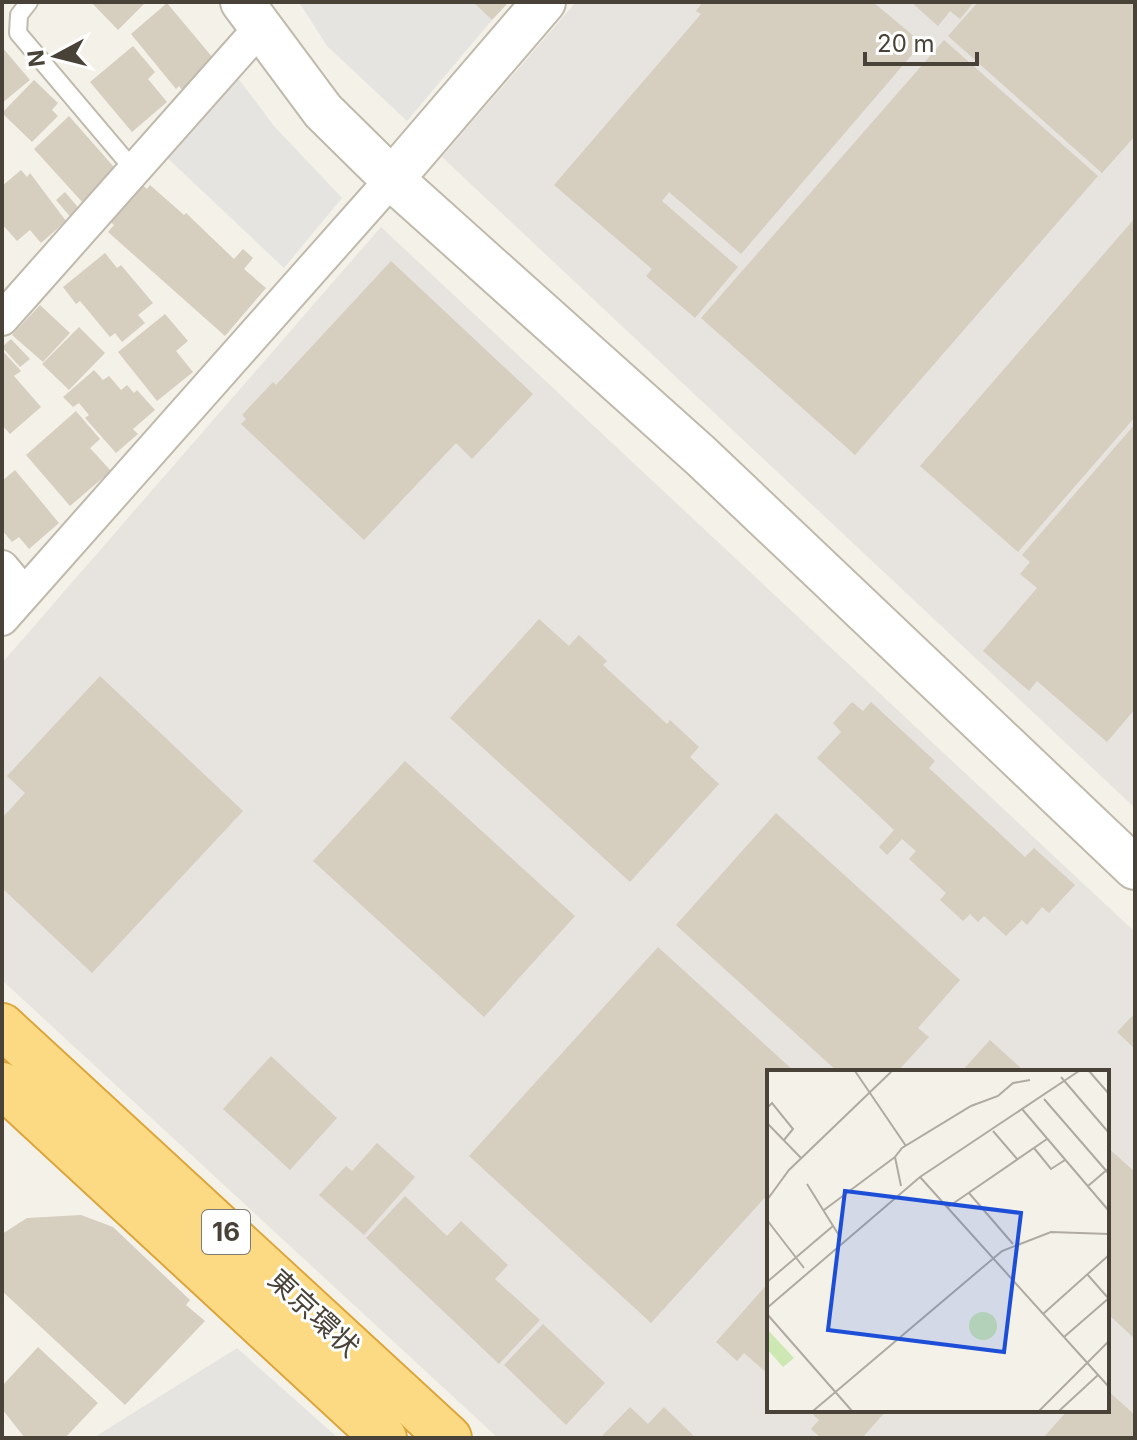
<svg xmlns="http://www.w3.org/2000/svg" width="1137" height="1440" viewBox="0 0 1137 1440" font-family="Inter,'Noto Sans JP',sans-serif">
<rect width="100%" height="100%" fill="#f4f1e9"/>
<!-- industrial -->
<path fill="#e7e3de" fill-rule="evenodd" d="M576 2H1135V808L442 157Z
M381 227 1135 932V1438H498L2 980V663ZM769 1072H1107V1410H769Z"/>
<!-- parking -->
<path fill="#e6e4e1" d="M299 2H473L492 20 407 121 327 46Z
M238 78 274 126 342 198 284 268 163 154Z
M237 1348 338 1438H93Z"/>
<!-- building -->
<path fill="#d6cebf" d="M91 2H146L118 30Z
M473 2H509L492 20Z
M703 2H873L922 43 741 254 669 192 662 201 738 267 695 318 646 276 652 269 554 185 701 14 696 11Z
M911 2H974L960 19 950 11 938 26Z
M978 2H1135V136L1102 173 948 36Z
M167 3 213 58 182 90 179 86 176 89 131 34Z
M944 40 1098 176 855 455 701 318Z
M133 46 155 72 148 79 167 102 132 132 90 82Z
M2 47 30 80 2 103Z
M34 80 58 103 52 110 58 116 32 142 2 113Z
M69 116 120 174 83 203 34 149Z
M21 170 27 177 30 173 66 221 41 243 30 230 17 241 2 224V186Z
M140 183 147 189 150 185 184 215 186 213 234 259 243 249 253 258 244 269 266 288 225 336 108 232 114 225 108 220Z
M65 192 82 212 73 220 56 200Z
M1135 218V417L1018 552 920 466Z
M105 253 117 268 121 265 153 303 138 315 145 323 122 342 115 333 110 337 80 301 76 304 63 287Z
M391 261 533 394 472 459 456 443 364 540 241 424 246 419 242 415 273 382 276 385Z
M40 305 70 333 43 362 12 335Z
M165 314 188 341 176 351 193 372 157 401 118 352Z
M79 327 105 353 69 390 42 364Z
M11 339 30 359 20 367 2 347Z
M2 350 21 371 14 376 41 407 10 434 2 425Z
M94 370 103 380 109 376 121 390 127 385 134 393 137 390 155 410 133 429 138 434 116 453 85 418 89 415 79 403 73 407 63 397Z
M76 411 100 439 90 448 111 471 70 506 26 455Z
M1135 424V709L1107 742 1037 681 1029 691 983 651 1037 588 1020 574 1030 562 1022 555Z
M15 470 59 523 29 549 19 537 12 542 2 530V481Z
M539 619 569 646 579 635 607 661 603 665 667 724 670 720 699 747 690 757 719 784 630 882 450 718Z
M100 676 243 811 92 973 2 888V818L25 793 7 776Z
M852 702 863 711 871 702 935 761 929 768 1025 857 1034 848 1075 885 1049 913 1042 907 1027 925 1022 920 1006 936 984 916 978 922 970 914 963 921 940 900 946 893 909 859 916 851 902 839 887 855 879 847 894 830 817 758 841 732 833 723Z
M405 761 575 916 484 1017 313 861Z
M776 813 960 980 918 1028 929 1037 897 1072H838L676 925Z
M658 947 795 1072H769V1193L651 1323 469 1156Z
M1135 1013V1049L1117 1032Z
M990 1040 1025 1072H961Z
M271 1056 337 1118 290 1170 223 1109Z
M377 1143 415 1177 364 1235 319 1195 346 1166 352 1171Z
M1107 1147 1135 1172V1339L1107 1313Z
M405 1196 447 1236 461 1221 508 1265 495 1279 540 1320 499 1364 366 1238Z
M81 1215 113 1227 190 1300 186 1305 205 1321 125 1405 2 1291V1234L27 1218Z
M769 1282V1375L744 1353 737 1361 716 1342Z
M543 1324 605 1383 566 1425 504 1365Z
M38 1347 98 1403 65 1438H25L2 1409V1386Z
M1107 1390 1135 1415V1438H1043L1068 1410H1107Z
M630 1407 648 1424 664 1407 696 1438H600Z
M808 1410H887L862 1438H821L811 1429 819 1420Z"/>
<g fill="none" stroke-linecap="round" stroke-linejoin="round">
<defs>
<path id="service" d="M29 2 19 15 18 33 133 169"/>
<path id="minor" d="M2 319 260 28
M2 567 24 593
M2 619 392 179"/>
<path id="tertiary" d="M242 2 323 111 392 179 701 456 1135 868
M392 179 544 2"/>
<path id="trunk" d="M2 1026 449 1438
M2 1085 384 1438"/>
</defs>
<!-- service casing -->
<use href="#service" stroke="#c0baac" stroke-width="20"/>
<!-- minor casing -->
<use href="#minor" stroke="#c0baac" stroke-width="36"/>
<!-- tertiary casing -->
<use href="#tertiary" stroke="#c0baac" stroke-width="46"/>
<!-- trunk casing -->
<use href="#trunk" stroke="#dca63c" stroke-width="48"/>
<!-- service -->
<use href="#service" stroke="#fff" stroke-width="16"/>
<!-- minor -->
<use href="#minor" stroke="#fff" stroke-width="32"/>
<!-- tertiary -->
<use href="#tertiary" stroke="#fff" stroke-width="42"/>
<!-- trunk -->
<use href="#trunk" stroke="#fcda84" stroke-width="44"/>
</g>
<g text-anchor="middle" stroke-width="6" stroke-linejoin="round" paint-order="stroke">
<!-- shield labels -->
<rect fill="#fff" stroke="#7f7b74" stroke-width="2" x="202" y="1210" width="48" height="44" rx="6"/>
<g font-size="26" font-weight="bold" fill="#484238">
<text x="226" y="1241">16</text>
</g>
<!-- street labels -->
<g font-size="28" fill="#484238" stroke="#fff">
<text transform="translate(314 1313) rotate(43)" y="10">東京環状</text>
</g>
</g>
<!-- overview -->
<g transform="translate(767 1070)">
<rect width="342" height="342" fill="#f4f1e9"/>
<path d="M202 256a14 14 0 1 1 28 0a14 14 0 1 1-28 0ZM0 259 27 288 16 297 0 279Z" fill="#cee8b3"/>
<path fill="none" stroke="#afaba2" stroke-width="2" d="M88 1 139 76M322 1 342 24M294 7 342 63M277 29 342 104M0 38 5 33 26 59 17 70M255 39 342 141M0 53 34 88M226 61 251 90M267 78 284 99 298 90M153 107 342 317M40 114 73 167M134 116 128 87 135 78 204 36 231 26 246 13 263 10M321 116 342 98M202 123 246 174M0 130 22 100 125 1M181 137 280 69M57 140 128 87M0 150 37 198M320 204 342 229M0 212 66 156M0 238 153 107 312 1M0 244 85 341M276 244 342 185M297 267 342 228M46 341 235 181 284 162 342 164M272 341 342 271M292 341 331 305"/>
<path fill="#1d4ed8" fill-opacity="0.15" stroke="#1d4ed8" stroke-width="4" d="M78 121 254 143 237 282 61 260Z"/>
<rect width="342" height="342" fill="none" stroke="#484238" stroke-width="4"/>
</g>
<!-- border -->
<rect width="1137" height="1440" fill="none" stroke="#484238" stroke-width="8"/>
<!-- north arrow -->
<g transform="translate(56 56) rotate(263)" stroke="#ffffff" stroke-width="6" paint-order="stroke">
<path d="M0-6L14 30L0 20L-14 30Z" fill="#484238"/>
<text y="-12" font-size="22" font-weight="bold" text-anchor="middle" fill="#484238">N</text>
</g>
<!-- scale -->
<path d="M865 52v12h112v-12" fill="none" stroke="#484238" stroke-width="4"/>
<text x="877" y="52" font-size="24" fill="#484238" stroke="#ffffff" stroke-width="6" paint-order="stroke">20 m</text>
</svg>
